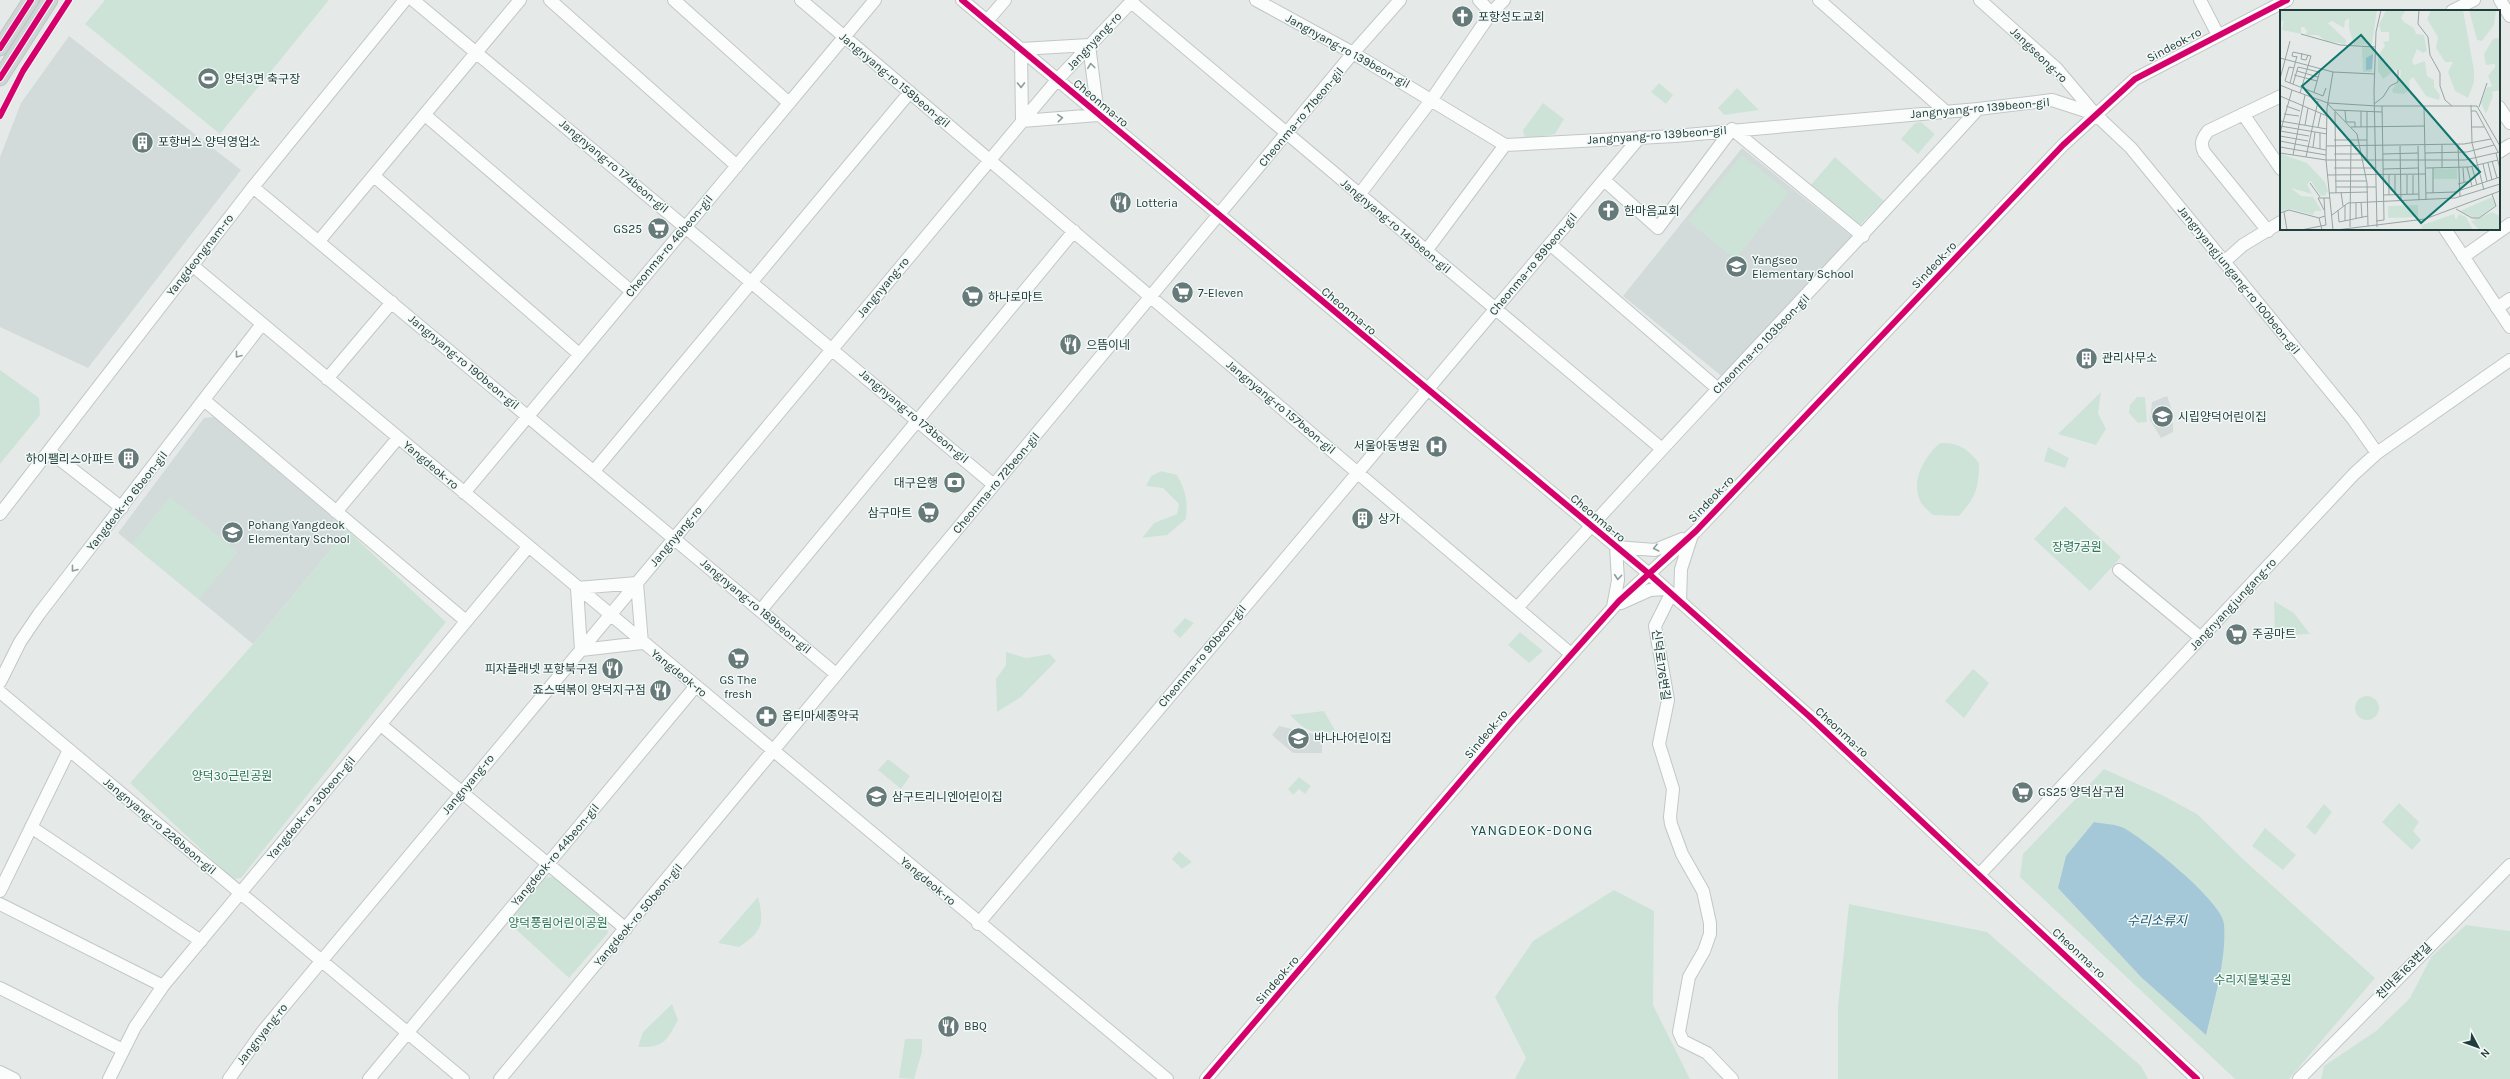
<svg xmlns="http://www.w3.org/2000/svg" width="2510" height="1079" viewBox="0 0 2510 1079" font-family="Karla,'Noto Sans KR',sans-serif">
<rect width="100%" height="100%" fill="#e5eae9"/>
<!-- built -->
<path fill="#d2dbd9" d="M69 36 241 170 88 368 0 327V157L21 103Z
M1742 148 1854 238 1724 378 1623 296Z
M2167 396 2173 413V432L2161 438 2150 420 2152 402Z
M214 417 347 530 253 644 118 533 204 418Z
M1279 726 1322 736V753H1293L1272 735Z"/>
<!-- green -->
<path fill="#cee3d8" d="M105 0H329L220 134 85 24Z
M1659 83 1673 95 1666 104 1651 92Z
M1737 88 1759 110 1724 115 1718 108Z
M1543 103 1564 119 1555 134 1525 139 1523 130Z
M1921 122 1935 134 1918 154 1901 139 1915 123Z
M1742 155 1789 193 1735 259 1688 221Z
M1835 157 1884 201 1859 226 1810 186Z
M0 370 39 398 40 415 0 464Z
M2101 392 2098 413 2106 429 2096 445 2058 434Z
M2137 397H2145L2147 422 2138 423 2129 413 2130 405Z
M1940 443C1959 442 1968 449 1979 463 1979 488 1976 497 1959 516L1933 515C1929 511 1922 506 1920 501 1911 480 1924 457 1940 443Z
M2048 447 2069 458 2065 468 2044 461Z
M1161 471 1177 475C1186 490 1188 502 1186 519L1167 535 1142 538 1154 523 1177 514 1179 504 1163 488 1146 486 1151 476Z
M170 497 238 552 199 599 132 544Z
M2065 506 2121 557 2090 591 2034 539Z
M347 530 446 622 241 878 233 879 130 783 253 644Z
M2274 601 2294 613 2310 634 2275 636Z
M1185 618 1194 623 1180 638 1173 631Z
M1520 632 1543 651 1529 663 1508 645Z
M1006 652 1026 658 1050 654 1056 661 1021 697 997 712 996 679 1006 665Z
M1973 669 1989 683 1964 718 1945 701Z
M2355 708a12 12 0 1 1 24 0a12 12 0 1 1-24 0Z
M1324 711 1336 732C1312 734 1307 732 1290 715Z
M888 759 910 776 901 789 878 770Z
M2104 769 2160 794 2197 814 2246 862 2375 978 2289 1079H2235L2020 877 2023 854Z
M1299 777 1311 786 1305 794 1299 789 1293 795 1288 789Z
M2399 803 2419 822 2413 831 2421 840 2412 850 2382 822Z
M2324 804 2332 812 2315 835 2306 827Z
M2265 828 2296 855 2283 870 2252 846Z
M1179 851 1192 862 1182 869 1172 859Z
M554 877 607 921 608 933 569 978 507 921 543 878Z
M1614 890 1654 911 1653 1005 1690 1079H1515L1526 1058 1495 997 1533 941Z
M758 897C765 924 762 932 739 947L718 943Z
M1849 904 1987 932 2141 1066 2148 1079H1838V1006Z
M2466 925 2510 931V1079H2321L2324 1066 2376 1031 2410 998 2431 957Z
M672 1004 678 1020C667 1041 663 1048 638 1047L643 1032Z
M905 1039H922V1052L914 1079 899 1078Z"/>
<!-- water -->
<path fill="#a5c8d9" d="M2094 822C2103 824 2116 824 2124 828 2144 839 2223 902 2224 924 2227 958 2214 1001 2206 1035L2141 977 2058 888 2066 856Z"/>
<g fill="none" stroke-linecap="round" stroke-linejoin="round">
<defs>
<path id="minor" d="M413 0 994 485
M550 0 737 166
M674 0 789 103
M801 0 1571 654
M962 0 1648 573 1809 716 2197 1079
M1256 0 1353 53 1505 145 1675 136 1978 109 2052 100 2095 114
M1479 0 1491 13
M1819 0 1945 111
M1980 0 2057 69 2095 114 2131 148 2353 419 2377 453
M2200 0 2218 35
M2500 0 2510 16
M1131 2 1662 449
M2452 11 2474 0
M987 21 1005 0
M1089 45 1098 115
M1021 49 1022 121
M1021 49 1089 45
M2499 107 2510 123
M2243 114 2281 169
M425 115 632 292
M1022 121 1098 115
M2499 152 2510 145
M374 176 579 354
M1604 180 1658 228 1732 129 1863 236
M253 187 836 674
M1359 195 1432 99 1491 13 1504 0
M2445 229 2510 327
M2268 231 2204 152C2200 143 2202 139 2208 131L2281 96
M319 241 520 0
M1550 244 1718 389
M1426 251 1505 145
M2463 257 2510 224
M2224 262 2243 245 2281 222
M193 266 1167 1079
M2497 308 2510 299
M327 379 392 302
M204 400 466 621
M49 451 122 508
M594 471 910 92
M464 493 875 0
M336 512 398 438
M0 514 253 187 405 0
M2119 570 2201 638
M637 583 642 643 581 650 577 588Z
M1671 594 1655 626 1668 700 1659 744 1673 789 1670 817 1671 824 1682 854 1703 891 1710 923V934L1704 951 1689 977 1679 1032 1683 1041 1707 1053 1732 1079
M1680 602 1681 569 1692 535
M1621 603 1650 590 1666 589
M1613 607 1618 580 1616 547 1655 550 1682 539
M1517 608C1668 439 1826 276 1978 109
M761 610 1074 231
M0 682 20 642 39 614 262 324
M0 692 463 1079
M381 725 626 929
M31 827 201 941
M1979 875 2354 474 2377 453 2510 360
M0 891 69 750
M0 904 163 986
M978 924 1640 137
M0 988 123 1050
M0 1072 14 1079
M109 1079 135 1027 163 986 528 547
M229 1079 263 1031 990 160 1057 80 1133 0
M369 1079 695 687
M500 1079 1353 53 1400 0
M1206 1079 1511 722 1619 601 1696 531 2063 145 2135 79 2287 0
M2299 1079 2510 865"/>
<path id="major" d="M0 48 31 0
M0 78 50 0"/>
</defs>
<!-- minor casing -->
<use href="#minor" stroke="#c2c7c6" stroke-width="14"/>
<!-- major casing -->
<use href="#major" stroke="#bdc6c5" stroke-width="17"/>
<!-- minor -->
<use href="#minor" stroke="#fbfcfc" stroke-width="12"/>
<!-- major -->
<use href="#major" stroke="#ced6d5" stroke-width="15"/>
<defs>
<path id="cycleway" d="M962 0 1648 573 1809 716 2197 1079
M0 48 31 0
M0 78 50 0
M0 116 23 71 69 0
M1206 1079 1511 722 1619 601 1696 531 2063 145 2135 79 2287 0"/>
</defs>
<!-- cycleway casing -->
<use href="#cycleway" stroke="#f3f9f7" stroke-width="8"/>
<!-- cycleway -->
<use href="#cycleway" stroke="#d6006c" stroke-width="6"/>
</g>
<!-- one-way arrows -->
<defs><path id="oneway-chevron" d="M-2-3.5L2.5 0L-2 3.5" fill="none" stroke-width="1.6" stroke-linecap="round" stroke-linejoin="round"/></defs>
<g stroke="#8e9d9c">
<use href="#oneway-chevron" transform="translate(1091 66) rotate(-97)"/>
<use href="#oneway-chevron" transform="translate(1021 85) rotate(89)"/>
<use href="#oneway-chevron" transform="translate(1060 118) rotate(-5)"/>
<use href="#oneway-chevron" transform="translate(238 355) rotate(128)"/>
<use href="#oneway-chevron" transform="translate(1656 548) rotate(166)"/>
<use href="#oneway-chevron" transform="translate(74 569) rotate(128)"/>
<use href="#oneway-chevron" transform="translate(1618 577) rotate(95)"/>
</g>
<!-- icons -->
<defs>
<symbol id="church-disc" viewBox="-11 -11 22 22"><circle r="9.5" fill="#667a79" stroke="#f3f9f7"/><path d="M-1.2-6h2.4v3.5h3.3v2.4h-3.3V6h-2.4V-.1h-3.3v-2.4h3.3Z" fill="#fff"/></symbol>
<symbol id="stadium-disc" viewBox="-11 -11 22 22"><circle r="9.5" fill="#667a79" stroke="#f3f9f7"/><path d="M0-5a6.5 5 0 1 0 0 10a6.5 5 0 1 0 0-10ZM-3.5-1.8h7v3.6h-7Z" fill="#fff"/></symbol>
<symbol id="building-disc" viewBox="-11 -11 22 22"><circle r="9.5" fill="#667a79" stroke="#f3f9f7"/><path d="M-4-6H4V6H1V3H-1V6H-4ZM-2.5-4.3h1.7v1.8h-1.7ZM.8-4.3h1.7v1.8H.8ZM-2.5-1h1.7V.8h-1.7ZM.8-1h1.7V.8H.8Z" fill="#fff"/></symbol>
<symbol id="restaurant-disc" viewBox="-11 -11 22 22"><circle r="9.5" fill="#667a79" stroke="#f3f9f7"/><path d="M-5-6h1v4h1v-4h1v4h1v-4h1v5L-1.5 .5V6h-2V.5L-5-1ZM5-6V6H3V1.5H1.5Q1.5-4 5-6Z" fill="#fff"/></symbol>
<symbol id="supermarket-disc" viewBox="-11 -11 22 22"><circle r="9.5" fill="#667a79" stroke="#f3f9f7"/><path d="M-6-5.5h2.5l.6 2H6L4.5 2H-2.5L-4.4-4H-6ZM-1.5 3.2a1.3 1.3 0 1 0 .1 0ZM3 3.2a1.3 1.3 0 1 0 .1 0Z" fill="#fff"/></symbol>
<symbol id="school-disc" viewBox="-11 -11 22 22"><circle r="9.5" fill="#667a79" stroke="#f3f9f7"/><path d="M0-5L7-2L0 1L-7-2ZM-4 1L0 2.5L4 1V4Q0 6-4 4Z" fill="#fff"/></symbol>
<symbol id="hospital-disc" viewBox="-11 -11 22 22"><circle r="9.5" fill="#667a79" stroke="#f3f9f7"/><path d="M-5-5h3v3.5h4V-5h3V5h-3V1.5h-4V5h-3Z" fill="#fff"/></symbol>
<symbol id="bank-disc" viewBox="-11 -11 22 22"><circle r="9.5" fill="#667a79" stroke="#f3f9f7"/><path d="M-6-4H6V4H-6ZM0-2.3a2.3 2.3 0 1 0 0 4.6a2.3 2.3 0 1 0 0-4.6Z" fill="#fff"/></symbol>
<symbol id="pharmacy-disc" viewBox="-11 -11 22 22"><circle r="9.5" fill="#667a79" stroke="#f3f9f7"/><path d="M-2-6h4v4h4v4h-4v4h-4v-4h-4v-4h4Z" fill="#fff"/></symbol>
</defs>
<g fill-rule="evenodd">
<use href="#church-disc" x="1450" y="4" width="25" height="25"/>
<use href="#stadium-disc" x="196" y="66" width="25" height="25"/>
<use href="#building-disc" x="130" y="130" width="25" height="25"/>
<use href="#restaurant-disc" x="1108" y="190" width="25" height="25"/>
<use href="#church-disc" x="1596" y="198" width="25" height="25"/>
<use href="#supermarket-disc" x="646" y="216" width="25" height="25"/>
<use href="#school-disc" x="1724" y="254" width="25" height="25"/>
<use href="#supermarket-disc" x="1170" y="280" width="25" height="25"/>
<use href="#supermarket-disc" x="960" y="284" width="25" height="25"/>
<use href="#restaurant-disc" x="1058" y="332" width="25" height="25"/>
<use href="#building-disc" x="2074" y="346" width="25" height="25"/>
<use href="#school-disc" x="2150" y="404" width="25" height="25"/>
<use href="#hospital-disc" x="1424" y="434" width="25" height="25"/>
<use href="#building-disc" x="116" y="446" width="25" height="25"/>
<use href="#bank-disc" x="942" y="470" width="25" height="25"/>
<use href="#supermarket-disc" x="916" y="500" width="25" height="25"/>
<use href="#building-disc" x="1350" y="506" width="25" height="25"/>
<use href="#school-disc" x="220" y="520" width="25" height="25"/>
<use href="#supermarket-disc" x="2224" y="622" width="25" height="25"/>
<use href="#supermarket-disc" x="726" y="646" width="25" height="25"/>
<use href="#restaurant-disc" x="600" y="656" width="25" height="25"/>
<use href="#restaurant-disc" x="648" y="678" width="25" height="25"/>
<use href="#pharmacy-disc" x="754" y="704" width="25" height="25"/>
<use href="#school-disc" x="1286" y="726" width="25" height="25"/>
<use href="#supermarket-disc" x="2010" y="780" width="25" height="25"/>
<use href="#school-disc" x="864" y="784" width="25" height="25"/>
<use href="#restaurant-disc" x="936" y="1014" width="25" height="25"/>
</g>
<g text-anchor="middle" stroke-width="3" stroke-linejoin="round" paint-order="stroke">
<!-- poi labels -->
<g font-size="12" fill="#223e3c" stroke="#f3f9f7" text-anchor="start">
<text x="1478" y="21">포항성도교회</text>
<text x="224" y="83">양덕3면 축구장</text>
<text x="158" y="146">포항버스 양덕영업소</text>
<text x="1136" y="207">Lotteria</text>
<text x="1624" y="215">한마음교회</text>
<text x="642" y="233" text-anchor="end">GS25</text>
<text x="1752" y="264">Yangseo<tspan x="1752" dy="14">Elementary School</tspan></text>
<text x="1198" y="297">7-Eleven</text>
<text x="988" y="301">하나로마트</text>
<text x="1086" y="349">으뜸이네</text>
<text x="2102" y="362">관리사무소</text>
<text x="2178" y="421">시립양덕어린이집</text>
<text x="1420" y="450" text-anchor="end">서울아동병원</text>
<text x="114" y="463" text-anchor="end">하이팰리스아파트</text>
<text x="938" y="487" text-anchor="end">대구은행</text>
<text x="912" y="517" text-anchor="end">삼구마트</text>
<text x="1378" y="523">상가</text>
<text x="248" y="529">Pohang Yangdeok<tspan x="248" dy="14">Elementary School</tspan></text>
<text x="2252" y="638">주공마트</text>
<text x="598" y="673" text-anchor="end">피자플래넷 포항북구점</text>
<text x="738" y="684" text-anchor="middle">GS The<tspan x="738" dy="14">fresh</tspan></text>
<text x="646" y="694" text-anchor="end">죠스떡볶이 양덕지구점</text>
<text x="782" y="720">옵티마세종약국</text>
<text x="1314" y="742">바나나어린이집</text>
<text x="2038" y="796">GS25 양덕삼구점</text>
<text x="892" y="801">삼구트리니엔어린이집</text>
<text x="964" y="1030">BBQ</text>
</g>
<!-- street labels -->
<g font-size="12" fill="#223e3c" stroke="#f3f9f7">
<text transform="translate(1094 41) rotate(-47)" y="4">Jangnyang-ro</text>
<text transform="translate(2174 45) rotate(-28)" y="4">Sindeok-ro</text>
<text transform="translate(1348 51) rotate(29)" y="4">Jangnyang-ro 139beon-gil</text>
<text transform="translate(2039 55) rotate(44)" y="4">Jangseong-ro</text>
<text transform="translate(895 80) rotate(40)" y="4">Jangnyang-ro 158beon-gil</text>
<text transform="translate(1101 103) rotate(40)" y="4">Cheonma-ro</text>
<text transform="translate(1980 108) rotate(-5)" y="4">Jangnyang-ro 139beon-gil</text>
<text transform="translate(1301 117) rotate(-50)" y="4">Cheonma-ro 71beon-gil</text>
<text transform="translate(1657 135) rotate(-4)" y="4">Jangnyang-ro 139beon-gil</text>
<text transform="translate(614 166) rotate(40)" y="4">Jangnyang-ro 174beon-gil</text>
<text transform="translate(1396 226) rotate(40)" y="4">Jangnyang-ro 145beon-gil</text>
<text transform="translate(669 246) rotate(-50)" y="4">Cheonma-ro 46beon-gil</text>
<text transform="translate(200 255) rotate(-52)" y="4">Yangdeongnam-ro</text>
<text transform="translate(1533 264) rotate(-50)" y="4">Cheonma-ro 89beon-gil</text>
<text transform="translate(1934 265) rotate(-47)" y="4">Sindeok-ro</text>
<text transform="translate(2239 280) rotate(51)" y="4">Jangnyangjungang-ro 100beon-gil</text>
<text transform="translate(883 287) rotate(-50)" y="4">Jangnyang-ro</text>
<text transform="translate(1349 311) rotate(40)" y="4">Cheonma-ro</text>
<text transform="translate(1761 344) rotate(-46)" y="4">Cheonma-ro 103beon-gil</text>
<text transform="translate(464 362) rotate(40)" y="4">Jangnyang-ro 190beon-gil</text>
<text transform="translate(1281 407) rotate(40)" y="4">Jangnyang-ro 157beon-gil</text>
<text transform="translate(914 416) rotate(40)" y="4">Jangnyang-ro 173beon-gil</text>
<text transform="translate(431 465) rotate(40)" y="4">Yangdeok-ro</text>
<text transform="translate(996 483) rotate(-50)" y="4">Cheonma-ro 72beon-gil</text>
<text transform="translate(1711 499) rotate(-46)" y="4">Sindeok-ro</text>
<text transform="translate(127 501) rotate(-52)" y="4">Yangdeok-ro 6beon-gil</text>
<text transform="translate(1598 518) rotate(40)" y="4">Cheonma-ro</text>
<text transform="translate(676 536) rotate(-50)" y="4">Jangnyang-ro</text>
<text transform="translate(2233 604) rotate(-47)" y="4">Jangnyangjungang-ro</text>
<text transform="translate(756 606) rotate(40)" y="4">Jangnyang-ro 189beon-gil</text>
<text transform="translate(1202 656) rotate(-50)" y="4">Cheonma-ro 90beon-gil</text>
<text transform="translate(1661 665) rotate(82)" y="4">신덕로176번길</text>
<text transform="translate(679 673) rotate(39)" y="4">Yangdeok-ro</text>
<text transform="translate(1842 732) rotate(43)" y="4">Cheonma-ro</text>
<text transform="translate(1486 734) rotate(-50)" y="4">Sindeok-ro</text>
<text transform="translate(468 784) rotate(-50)" y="4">Jangnyang-ro</text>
<text transform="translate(311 808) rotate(-50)" y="4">Yangdeok-ro 30beon-gil</text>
<text transform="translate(160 826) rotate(40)" y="4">Jangnyang-ro 226beon-gil</text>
<text transform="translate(555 855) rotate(-50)" y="4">Yangdeok-ro 44beon-gil</text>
<text transform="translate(928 881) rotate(40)" y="4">Yangdeok-ro</text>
<text transform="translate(638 915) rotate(-50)" y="4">Yangdeok-ro 50beon-gil</text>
<text transform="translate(2079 953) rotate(43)" y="4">Cheonma-ro</text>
<text transform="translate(2404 971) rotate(-45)" y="4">천마로163번길</text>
<text transform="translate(1277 980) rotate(-49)" y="4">Sindeok-ro</text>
<text transform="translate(262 1034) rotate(-52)" y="4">Jangnyang-ro</text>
</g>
<!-- park labels -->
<g font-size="12" fill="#2c7556" stroke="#f3f9f7">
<text x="2077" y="551">장령7공원</text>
<text x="232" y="780">양덕30근린공원</text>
<text x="558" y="927">양덕풍림어린이공원</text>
<text x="2253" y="984">수리지물빛공원</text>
</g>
<!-- water labels -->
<g font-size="13" font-style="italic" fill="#1b587a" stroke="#f3f9f7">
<text x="2157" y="925">수리소류지</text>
</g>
<!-- quarter labels -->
<g font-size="14" letter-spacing="1" fill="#1e504e" stroke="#f3f9f7">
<text x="1532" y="835">YANGDEOK-DONG</text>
</g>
</g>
<!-- overview -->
<g transform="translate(2280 10)">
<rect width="220" height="220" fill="#e5eae9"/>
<path d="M0 0H97L92 34 74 35 69 18V8L65 11 64 18 52 11 48 13 67 31 65 34 46 31 38 25H26L27 21 24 17H21V24L2 20 4 10 0 12ZM106 0H126L121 8 124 12 134 18 136 24 144 25 147 41 143 43 137 39 132 51 134 55 145 51 147 66 154 70V77L160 85 159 90 146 86 133 67 129 71 130 79 124 84 113 83 112 80 120 68 121 60H115L103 69 98 61V46L105 36 103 32 109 31V22H101L99 15ZM151 0H183L194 60V72L188 88 175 81 168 62 173 52H165L156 38 158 27 147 9ZM189 0 216 1 214 15 202 31 197 30ZM218 28 220 29V80L212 82 213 86 206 104 201 93 206 78 212 76 208 66 215 57V54L206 55 204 44 213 29ZM82 37H94L92 62H83ZM2 144 27 153 45 172 48 181 45 186 40 185 31 171 27 174 32 184 11 178 21 186 33 187 42 201H35L33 205 11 199 0 201V146ZM154 159 177 158V169H153ZM212 187 216 195 199 207 194 208 180 201ZM138 195V207L108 208V196ZM212 202 220 206V220H199L191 211ZM174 204 176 210 179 204 186 207 193 220H141L142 215Z" fill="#cee3d8"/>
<path d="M93 44 92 59 86 60V48Z" fill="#a5c8d9"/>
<path fill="none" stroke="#97a5a4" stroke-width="1" d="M139 0 138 14 148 27 150 45 160 63V76L165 90 172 96M21 24 60 35 96 37M22 43 21 49 26 50 28 45M17 47 12 46 13 42 31 46 20 83M0 48 53 62 95 64M14 58 9 57 5 71 43 86 46 78M17 61 38 67M53 62 47 98 46 150H185L220 142M14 65 37 71M0 69 10 31M10 73 17 46M13 74 18 57 39 62M0 75 12 80M34 82 40 61M0 86 47 106M48 94 77 124 87 173 88 216M94 94 103 87 110 76 118 72V60M191 95 192 133 204 180M6 96 20 101M144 96 146 190M199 97 207 73M54 100 102 102M65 100 66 112H75V117M81 101V117M87 101V151M191 101H196L218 142M55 102 56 183M4 104 19 106M0 111 47 119M25 115 28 98M0 116 47 124M38 117 41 103M71 117 145 116M191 117H204M0 121 29 126M0 123 12 80 48 93 97 96H197L220 136M0 126 28 131M54 130H87M0 131 46 140M162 135V158M178 135 180 187M46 136 184 134 211 129M120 136 121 191M138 136 139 190M0 137 46 145M33 137 35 122M40 139V123M0 143 46 150 53 220M145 143 187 142 214 135M216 143 220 159M54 144H81M103 144 138 143M13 145 25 85M26 147 38 91M212 151 217 168M208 153 212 170M203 154 207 171M187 157 192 176M192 157 197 175M54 158H95M146 158 189 157 218 150M153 158V183M183 158 184 172M103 159 138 158M47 165 146 164M127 165V184M133 165V184M55 171H87M30 173 40 187M178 174 190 171M56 177H96M61 182 63 196M49 183 88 182M146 183 175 182 220 167M103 185 139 184M109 185V165M115 185V165M81 192 82 208M176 199 192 208H199L216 196 212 184M44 200 38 188H50M58 200 59 212 88 206M4 202 7 220M0 203 9 200 39 208 45 206 44 188M52 205 68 193 175 188 220 174M39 208 42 220M76 209V193M65 211V195M96 211 104 210 102 96M70 217 71 131M97 217 94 81 96 22 101 0M21 220 46 215 45 206M56 220 145 209 220 181"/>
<path fill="#0f766e" fill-opacity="0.15" stroke="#0f766e" stroke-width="2" d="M81 25 200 162 141 213 22 76Z"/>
<rect width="220" height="220" fill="none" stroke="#223e3c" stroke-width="2"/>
</g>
<!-- north arrow -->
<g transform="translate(2478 1047) rotate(131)" stroke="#f3f9f7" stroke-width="3" paint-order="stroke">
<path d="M0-3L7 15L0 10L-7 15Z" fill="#223e3c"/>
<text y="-6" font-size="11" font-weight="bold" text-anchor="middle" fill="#223e3c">N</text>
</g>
</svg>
